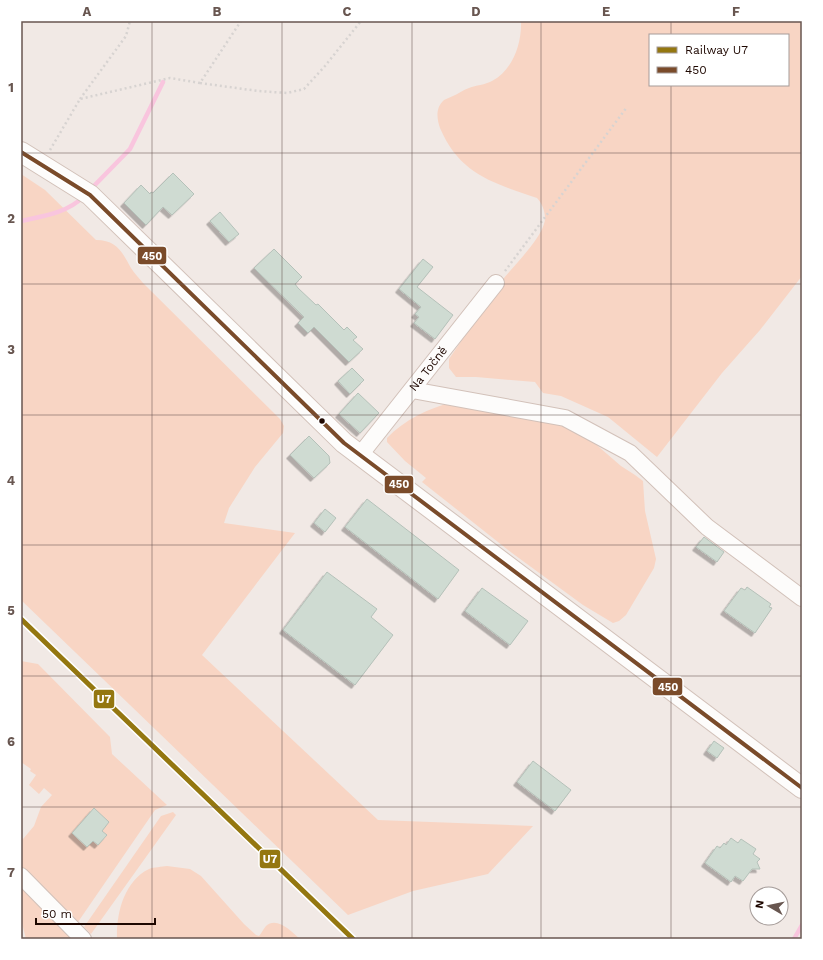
<svg xmlns="http://www.w3.org/2000/svg" width="823" height="960" viewBox="0 0 823 960" font-family="'Work Sans',sans-serif">
<defs>
<filter id="shadow"><feDropShadow dx="-3.5" dy="3.5" stdDeviation="0" flood-color="#0004"/></filter>
</defs>
<rect width="100%" height="100%" fill="#f1e9e5"/>
<!-- green -->
<path fill="#f8d5c4" fill-rule="evenodd" d="M521 21H802V276L760 330 722 373 657 457 608 417 561 396 543 393 535 382 476 377H456L449 368V359C468 332 485 304 504 278 515 265 540 239 544 224 547 216 543 204 537 198 494 183 460 175 440 128 437 119 435 108 444 100 447 99 450 97 453 96 458 94 463 90 469 88 476 85 485 85 492 81 513 70 522 43 521 21ZM650 35H788V85H650Z
M21 174 45 190 96 240C117 240 122 252 131 268 134 273 139 278 143 283L280 419 284 426 283 433 255 467 229 508 224 523 295 533 202 655 378 820 533 826 488 874 413 891 348 915 21 600Z
M453 402 551 419 592 441 621 466 635 475 643 481 645 511 656 559 654 568 626 615 619 621 613 623 583 605 512 553 422 482 426 478 405 461 387 442V438C404 420 429 408 453 402Z
M21 661 38 664 110 737 112 754 167 805 155 810 78 922 51 899 21 867V837L23 839 34 826 41 807 52 795 44 788 39 794 29 785 36 775 30 771 31 769 21 762Z
M173 812 176 815 91 934 84 927 161 816Z
M167 866 190 869 201 876 244 924 256 935 259 936C262 933 263 929 266 926 277 916 292 932 300 939H117C116 914 124 881 149 869 154 867 162 867 167 866Z
M22 885 79 939H26L21 919V889Z"/>
<g fill="none" stroke-linecap="round" stroke-linejoin="round">
<!-- stream -->
<path stroke="#f9c5de" stroke-width="4.5" d="M90 190 130 149 163 82
M21 221C43 216 67 213 83 197
M794 939 802 925"/>
</g>
<!-- building -->
<path fill="#cfdbd2" stroke="#b5c1b9" filter="url(#shadow)" d="M173 173 194 194 172 215 163 207 146 225 124 203 141 185 150 194 151 192 153 193Z
M220 212 239 234 229 242 210 221Z
M274 249 302 277 295 284 298 288 316 305 318 304 344 330 347 327 357 337 353 340 363 349 349 362 314 327 308 333 298 323 304 317 254 268Z
M423 259 433 267 417 287 453 315 435 339 414 323 419 317 415 314 421 307 399 289Z
M352 368 364 380 350 394 338 381Z
M358 393 379 413 360 433 339 414Z
M309 436 329 456 330 463 314 478 290 455Z
M367 499 459 570 438 599 345 527Z
M325 509 336 518 325 532 314 523Z
M704 537 724 552 717 562 696 547Z
M327 572 377 609 371 617 393 635 355 685 283 630Z
M747 587 771 604 769 607 772 608 755 633 724 611 741 588 745 590Z
M482 588 528 621 510 645 465 611Z
M714 741 724 748 717 758 707 751Z
M533 761 571 790 555 811 517 782Z
M94 808 109 822 102 831 107 835 98 845 93 841 87 847 72 833Z
M731 838 738 843 741 839 756 849 753 854 760 859 757 862 760 869H752L743 881 735 876 731 882 705 863 717 846 720 848 724 843 726 845Z"/>
<g fill="none" stroke-linecap="round" stroke-linejoin="round">
<defs>
<g id="minor">
<path d="M412 390 565 418 630 453 707 527 802 598"/>
<path id="s1" d="M360 455 496 283"/>
<path d="M21 876 83 939"/>
</g>
<path id="major" d="M21 152 90 195 344 443 802 788"/>
</defs>
<!-- minor casing -->
<use href="#minor" stroke="#d2c1b9" stroke-width="18"/>
<!-- major casing -->
<use href="#major" stroke="#d2c1b9" stroke-width="22"/>
<!-- path -->
<path stroke="#d7d3d1" stroke-width="2.5" stroke-dasharray="2 3" stroke-linecap="butt" d="M200 83 258 91 287 93 304 89 325 66 361 21
M80 99 126 36 130 21
M50 150 80 99 170 78 200 83 241 21
M505 271 627 107
M21 934 22 939"/>
<!-- minor -->
<use href="#minor" stroke="#fdfcfb" stroke-width="16"/>
<!-- major -->
<use href="#major" stroke="#fdfcfb" stroke-width="20"/>
<defs>
<path id="bus-1" d="M21 152 90 195 344 443 802 788"/>
</defs>
<!-- bus-1 casing -->
<use href="#bus-1" stroke="#fff" stroke-width="7"/>
<!-- bus-1 -->
<use href="#bus-1" stroke="#7a4b2a" stroke-width="4"/>
<defs>
<path id="rail-1" d="M21 619 353 939"/>
</defs>
<!-- rail-1 casing -->
<use href="#rail-1" stroke="#fff" stroke-width="8"/>
<!-- rail-1 -->
<use href="#rail-1" stroke="#947710" stroke-width="5"/>
</g>
<!-- grid -->
<path fill="none" stroke="#685650" stroke-width="1" stroke-opacity="0.55" d="M152 21V939M282 21V939M412 21V939M541 21V939M671 21V35M671 85V939M21 153H802M21 284H802M21 415H802M21 545H802M21 676H802M21 807H802"/>
<!-- markers -->
<circle fill="#1e0700" stroke="#fff" stroke-width="1.5" cx="322" cy="421" r="3.5"/>
<g text-anchor="middle" stroke-width="4" stroke-linejoin="round" paint-order="stroke">
<!-- street labels -->
<g font-size="12" fill="#1e0700" stroke="#fff">
<text dy="4" stroke="none"><textPath href="#s1" startOffset="110">Na Točně</textPath></text>
</g>
</g>
<g stroke="#fff" stroke-width="1.5">
<rect x="137" y="246" width="30" height="19" rx="4" fill="#7a4b2a"/>
<rect x="384" y="475" width="30" height="19" rx="4" fill="#7a4b2a"/>
<rect x="652" y="677" width="31" height="19" rx="4" fill="#7a4b2a"/>
<rect x="93" y="689" width="22" height="20" rx="4" fill="#947710"/>
<rect x="259" y="849" width="22" height="20" rx="4" fill="#947710"/>
</g>
<g font-size="11" text-anchor="middle" font-weight="bold" fill="#fff">
<text x="152" y="260">450</text>
<text x="399" y="488">450</text>
<text x="668" y="691">450</text>
<text x="104" y="703">U7</text>
<text x="270" y="863">U7</text>
</g>
<!-- border -->
<rect width="823" height="960" fill="none" stroke="#ffffff" stroke-width="44"/>
<!-- legend -->
<rect x="649" y="34" width="140" height="52" fill="#ffffff" stroke="#a59c99"/>
<rect x="657" y="47" width="20" height="6" fill="#947710" stroke="#a59c99"/>
<text x="685" y="54" font-size="12" fill="#1e0700">Railway U7</text>
<rect x="657" y="67" width="20" height="6" fill="#7a4b2a" stroke="#a59c99"/>
<text x="685" y="74" font-size="12" fill="#1e0700">450</text>
<!-- north arrow -->
<g transform="translate(769 906) rotate(279)"><circle r="19" fill="#ffffff" stroke="#a59c99"/>
<path d="M0-3L7 15L0 10L-7 15Z" fill="#685650"/>
<text y="-6" font-size="11" font-weight="bold" text-anchor="middle" fill="#1e0700">N</text>
</g>
<!-- scale -->
<path d="M36 918v6h119v-6" fill="none" stroke="#1e0700" stroke-width="2"/>
<text x="42" y="918" font-size="12" fill="#1e0700" stroke="#ffffff" stroke-width="3" paint-order="stroke">50 m</text>
<rect x="22" y="22" width="779" height="916" fill="none" stroke="#685650" stroke-width="1.5"/>
<g font-size="13" text-anchor="middle" font-weight="bold" fill="#685650">
<text x="87" y="16">A</text>
<text x="217" y="16">B</text>
<text x="347" y="16">C</text>
<text x="476" y="16">D</text>
<text x="606" y="16">E</text>
<text x="736" y="16">F</text>
<text x="11" y="92">1</text>
<text x="11" y="223">2</text>
<text x="11" y="354">3</text>
<text x="11" y="485">4</text>
<text x="11" y="615">5</text>
<text x="11" y="746">6</text>
<text x="11" y="877">7</text>
</g>
</svg>
